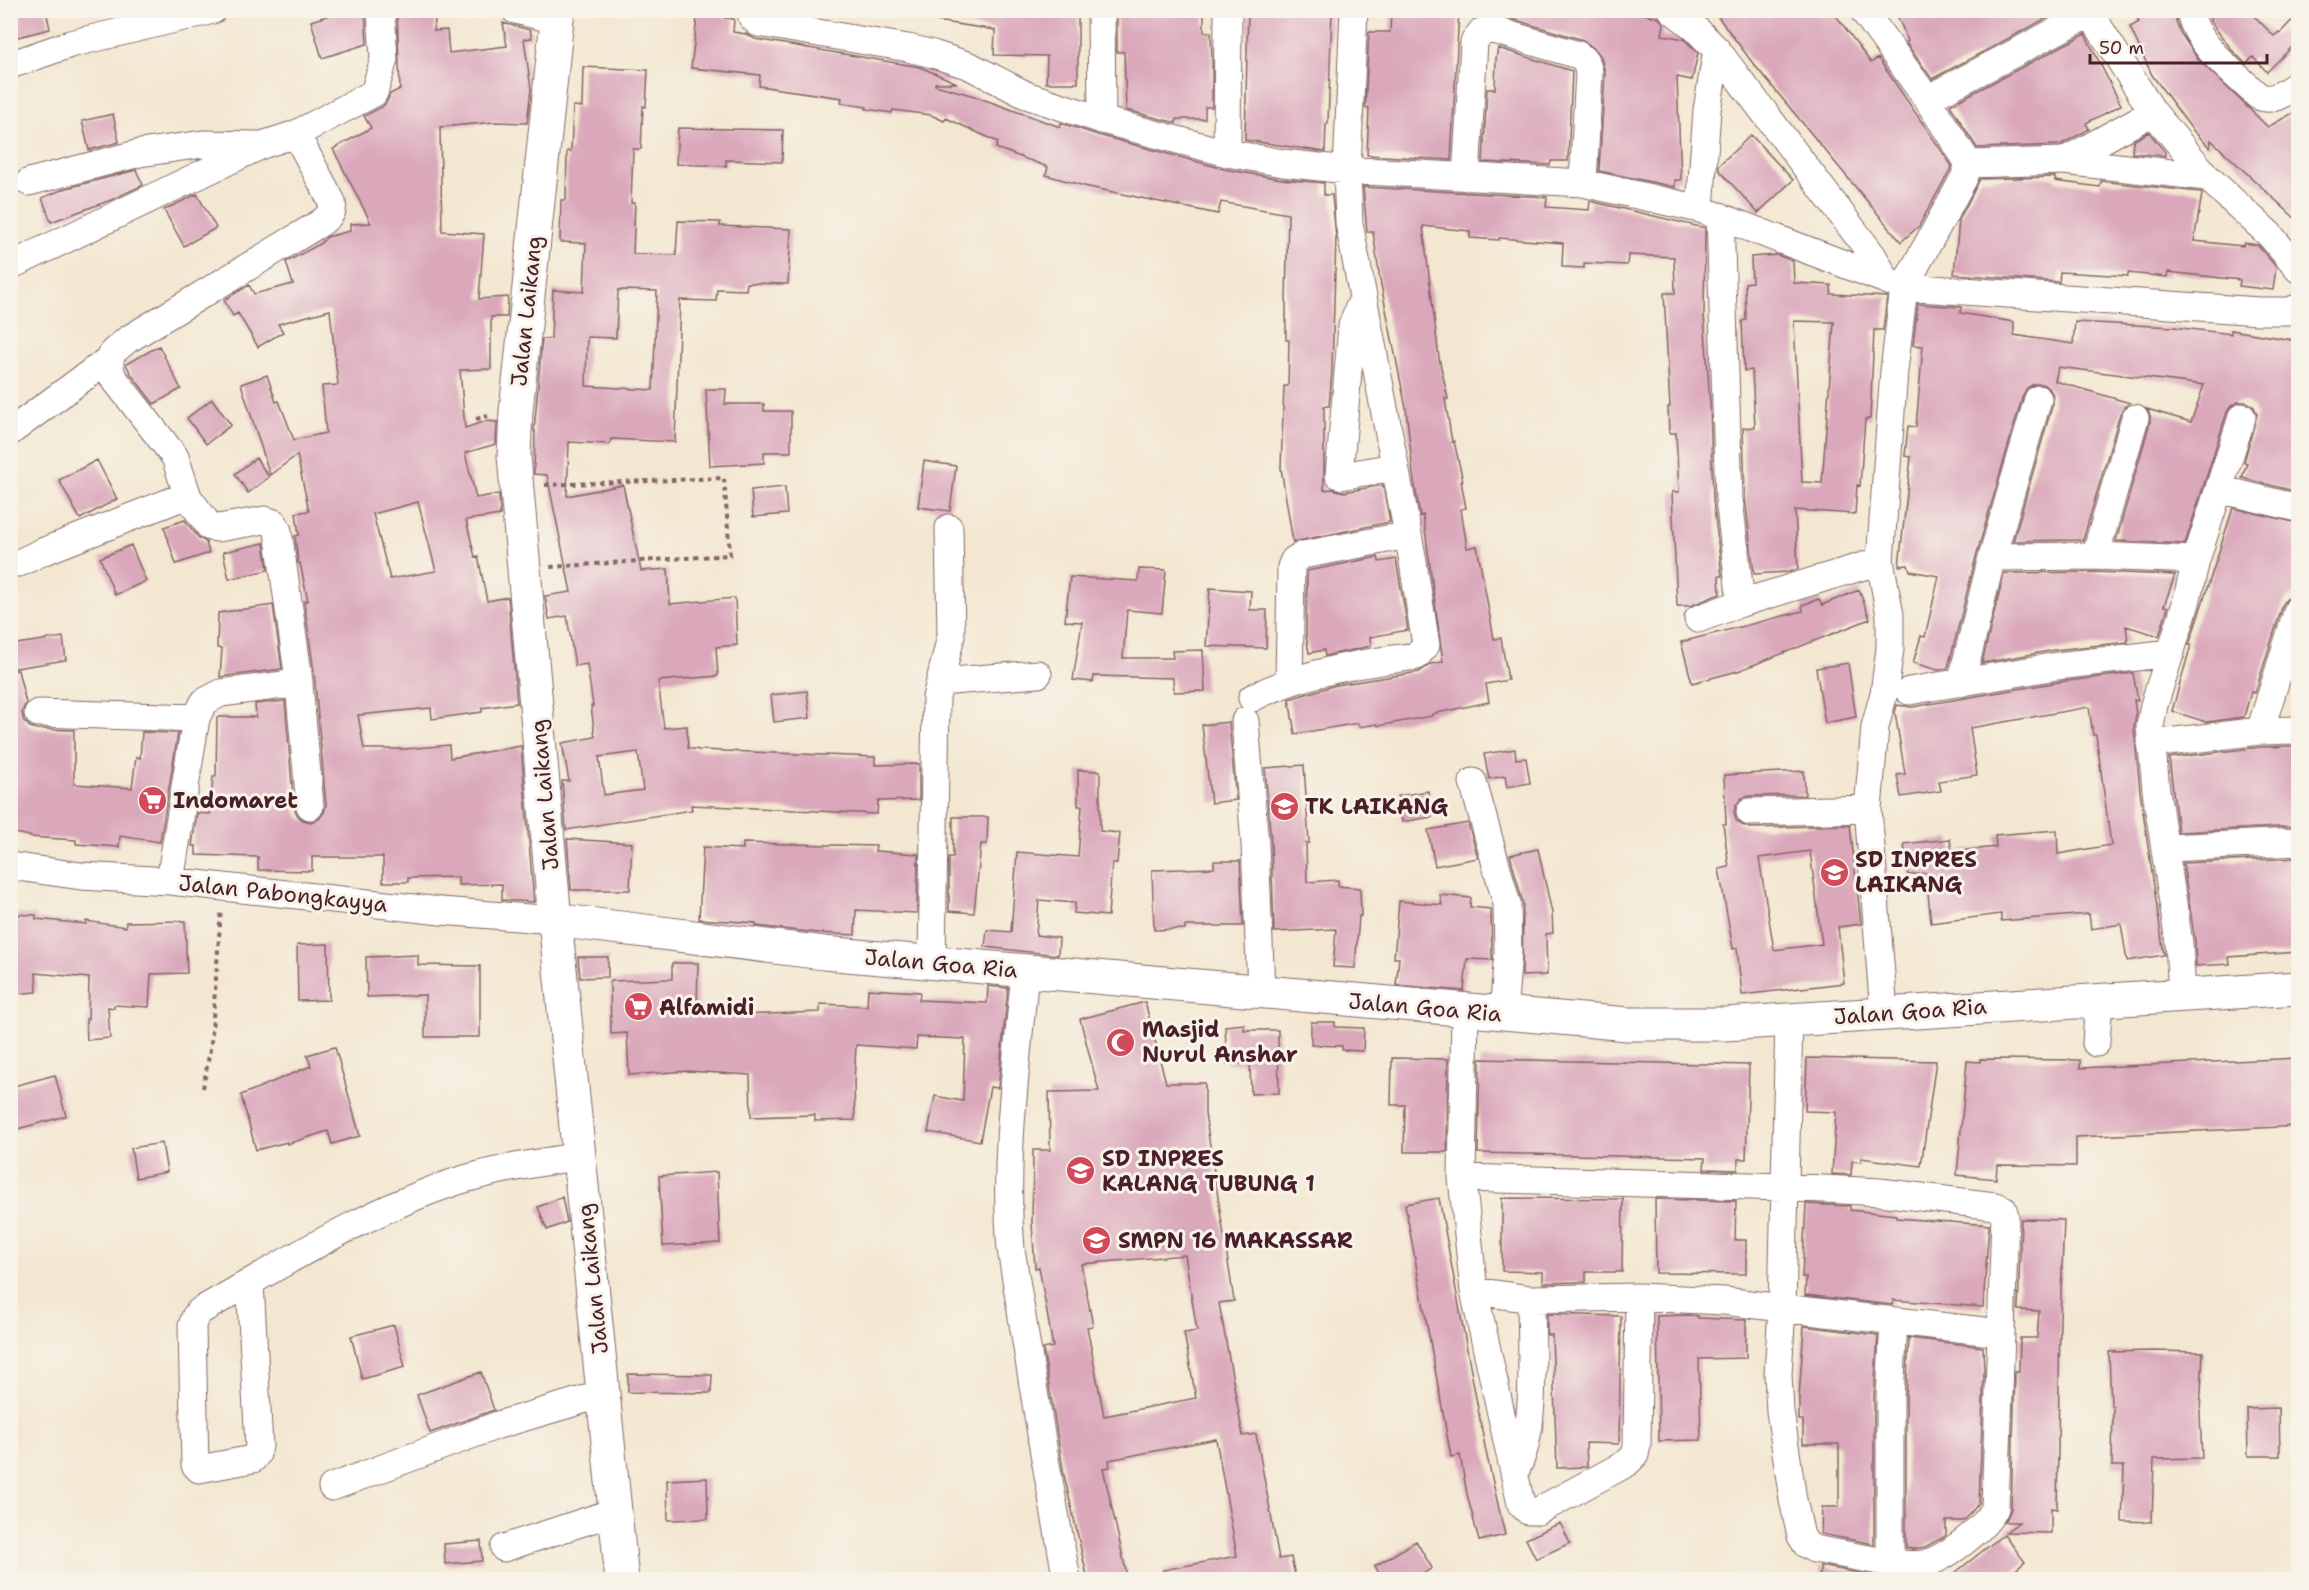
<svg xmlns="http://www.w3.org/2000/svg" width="2309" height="1590" viewBox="0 0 2309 1590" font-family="'Shantell Sans',sans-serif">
<rect width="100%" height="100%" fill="#f7f3e8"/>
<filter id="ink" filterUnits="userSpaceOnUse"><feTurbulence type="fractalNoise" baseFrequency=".0167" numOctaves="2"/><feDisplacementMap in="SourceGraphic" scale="12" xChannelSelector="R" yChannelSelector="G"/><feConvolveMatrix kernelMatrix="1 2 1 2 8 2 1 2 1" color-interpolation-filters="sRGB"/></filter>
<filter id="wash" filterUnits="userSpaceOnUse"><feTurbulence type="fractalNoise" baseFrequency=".008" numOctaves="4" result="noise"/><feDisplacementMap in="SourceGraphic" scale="24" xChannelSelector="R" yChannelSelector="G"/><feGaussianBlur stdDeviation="1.35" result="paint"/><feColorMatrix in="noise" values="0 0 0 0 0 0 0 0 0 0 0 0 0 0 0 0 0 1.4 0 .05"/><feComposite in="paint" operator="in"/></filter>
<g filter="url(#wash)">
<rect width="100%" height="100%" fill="#f3e7d1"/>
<g id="blocks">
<!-- building -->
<path fill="#daa7bb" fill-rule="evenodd" d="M10 10H46L50 29 10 39Z
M346 10H365L367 44 322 58 311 21Z
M397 10H436L434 31 447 30 449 53 507 46 503 23 530 30 532 38 524 39 531 89 527 123 496 122 440 127 442 231 484 234 479 299 508 297 507 317H491V369L460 370 465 428 486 421 497 422 496 444 465 453 476 498 499 494 500 515 466 520 475 557 478 556 487 601 508 597 517 703 482 708V712L432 719 431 708 358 715 364 749H406L449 745 450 758 521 746 534 902 502 900V884L458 885V877L408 878V882H383V857H312V871L258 870V857L196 855V846H192L197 813 210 814 213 776H216L217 717H256L255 704 285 701 294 808 298 816 303 820 311 822 319 819 324 812 326 805 314 672 304 601H308L300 563H298L295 536 299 535 296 513 309 511 297 455 270 475 241 384 267 375 276 402 279 401 294 440 326 433 322 386 338 385 330 310 278 324 283 332 258 347 238 313 233 316 224 300 249 285 254 294 293 284 286 262 320 244 327 237 350 231V224L371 223 333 149 371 128 364 116 382 107 386 103 390 94 400 89ZM418 502 436 571 390 579 373 514Z
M698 10H726L725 18 734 19 733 32 746 34 755 39 920 67 957 83H935V85L971 95 1060 127 1061 123 1098 135 1224 169 1281 179 1324 183V195H1332L1336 237 1332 370 1329 406H1324V490L1332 489 1344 492 1383 485 1390 522 1293 542 1281 468 1284 386H1288L1289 340H1286V297L1288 214 1221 202 1218 214 1084 186 1046 175 1048 167 996 148 998 142 946 118 944 121 931 115 893 110 892 113 866 109 867 107 841 103 842 98 759 86 760 75 691 68Z
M937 10H1078V83H1046L1047 56 994 55 995 30 937 21Z
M1117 10H1204V32H1211L1212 60V107H1205V119H1177L1176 123 1126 110 1124 52H1117Z
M1248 10H1332L1328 124H1326L1325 152 1245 140Z
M1391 10H1459L1451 160 1367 155 1369 108H1365L1369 32H1390Z
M1507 10H1630L1659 18 1664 24 1662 35 1684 39 1698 53 1692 80 1677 77 1681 180H1675V187L1599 171 1605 73 1601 57 1596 50 1583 40 1505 17Z
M1713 10H1832L1871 63 1878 58 1952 166 1919 226 1901 242 1752 62Z
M1895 10H2062L1932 79 1906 43 1908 41Z
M2133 10H2176V21L2181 34 2198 59 2268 127 2298 110V221L2211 140 2210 148 2191 128 2152 75 2130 27 2139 22Z
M2210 10H2248L2274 36 2279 32 2280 33 2298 14V41L2267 72 2253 57 2246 64 2231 49 2210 21Z
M2085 34 2121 105 2086 123 2089 129 2060 145 1977 148 1950 105Z
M1498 48 1572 71 1568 161H1551L1550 165 1483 162 1487 89H1495L1496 59Z
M583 67 648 70 646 107 643 106 641 149H633L631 203H635L633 254 676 255 678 221 720 222V226L791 229 788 284 747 283 746 290 717 289 716 301 680 300 675 442 611 439 610 444 569 442 567 496 623 485 641 571 668 569 670 604 735 598 737 645 716 647 718 676 658 681 664 728 687 726 688 748 699 750 875 757V765L919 764V800L878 801 877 814 691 805 692 810 566 830 562 781H569L562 743 595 737 591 706H593L587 664 575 666 567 616 549 619 545 596 571 592 547 475 534 474 535 431H534L542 339H551L553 290 584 292 586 243 560 242 561 200H566L567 151H571L573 106 582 107ZM618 290 657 291 653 390 586 386 587 337 616 338ZM638 752 643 790 604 795 599 757Z
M113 114 119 142 89 150 82 121Z
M678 128 783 130 782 162 726 160V166L676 164Z
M2149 132 2165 152V156L2132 153 2133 141Z
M1751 135 1793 180 1758 213 1719 170V165Z
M136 170 143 185 111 200 51 222 42 198 64 189Z
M2055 177V181L2100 187 2101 181 2200 192 2202 194 2194 241 2243 246 2244 243 2258 245 2276 267 2273 290 2239 286 2240 280 2168 272 2167 277 2128 273V276L2060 272 2059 282 1954 274 1959 220 1980 179Z
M1363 187 1547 197 1546 207 1589 210 1590 201 1705 228 1704 314 1710 404 1713 500 1722 576H1719L1720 594 1690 606H1677L1672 492H1679L1676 433H1669L1668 407H1670L1664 293H1675L1674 257 1628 255 1627 265 1584 263V268L1562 267 1563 243 1499 238V240L1470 238V231L1423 226 1439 358 1448 399H1445L1452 442 1454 441 1463 481H1461L1466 508 1461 509 1467 548 1477 546 1494 639 1501 638 1508 680 1486 684 1489 702 1432 714V716L1378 726 1377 724 1359 727 1358 723 1295 734 1289 699 1336 685 1419 672 1431 664 1443 662 1423 515 1420 516 1413 474 1406 408 1380 280 1373 232H1367Z
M197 194 216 228 184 246 164 210Z
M1777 255 1793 261 1794 283 1831 285V294L1887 297 1883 330H1874L1870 419H1865L1860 486 1857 485 1855 514 1795 510 1798 569 1789 572 1754 574 1745 498 1743 428 1755 427 1752 370 1744 371 1742 321 1746 320 1745 283 1752 282 1751 257ZM1794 321 1834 322 1822 483 1802 482Z
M1918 304 1961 307 1960 313 2014 322V335L2073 344 2075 322 2174 327 2231 334V330L2298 341V492L2242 478 2247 463 2244 462 2257 414 2254 407 2247 402H2238L2231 406 2227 412 2185 544 2116 541 2150 422V415L2147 409 2191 422 2204 385 2058 367 2055 381 2130 403 2124 407 2120 414 2083 540 2013 541 2053 403V395L2049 388 2042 384H2034L2027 388 2023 395 1977 553 1948 668 1938 670 1913 663 1921 636 1925 637 1939 576 1910 571 1908 565 1899 566 1911 457 1905 456 1908 426 1916 427 1923 346 1913 345Z
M159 346 181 389 154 404 131 374 126 364Z
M706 389H726L725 404H764V411H791V452H764V463L710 466Z
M212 399 231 425 206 444 187 418Z
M256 458 269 477 248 493 235 474Z
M97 460 117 499 80 519 59 480Z
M924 461 956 466 950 511 918 507Z
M785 487 787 514 753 517 751 490Z
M2233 508 2298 523V581L2295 594 2288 597 2283 604 2255 693 2251 692 2244 717 2206 722 2172 711 2191 645H2189Z
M185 520 198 537 206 542 209 553 176 564 164 527Z
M264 543 268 570 229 579 223 552Z
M131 545 146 581 115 595 100 558Z
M1378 557 1379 562 1396 559 1408 630 1370 637 1371 646 1325 656 1324 650 1309 653 1306 636 1307 571Z
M1139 569 1166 570 1162 613 1127 610 1123 658H1173L1172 651 1203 650 1205 691 1174 692 1173 678 1094 676 1093 682 1073 680 1082 622 1065 621 1070 577 1138 581Z
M2095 572 2175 575 2164 606 2168 607 2159 636 2126 626 2128 642 2055 650 1982 663 2004 573Z
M1210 588 1251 591 1250 610H1267L1266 648 1206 646Z
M1859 590 1870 619 1738 671 1692 683 1681 642 1803 611 1802 605 1819 599 1822 605Z
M273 605 282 669 220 677 222 649 217 648 218 613Z
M63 637 66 660 10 669V645Z
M1848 663 1856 717 1825 723 1816 668Z
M18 670 26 703 22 712 24 721 30 727 37 729 74 730V784L132 788 136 757 140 758 142 732 178 733 160 842 120 836 119 847 76 844V840L30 837V836L10 832V671Z
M2133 673 2138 701 2134 700 2136 714 2134 728 2140 791 2164 955 2127 961 2121 924 2091 929 2089 914 2001 921V914L1931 923 1926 873 1908 875 1904 844 1950 839 1952 852 1996 847 1995 835 2057 830 2058 854 2111 845 2096 735H2093L2089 707 1970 728 1977 775 1939 781 1941 791 1901 797 1897 775 1905 774 1895 712 1897 705 1912 707 2059 682Z
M807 691 810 718 774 722 771 695Z
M1229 722 1236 800 1211 803 1202 725Z
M2298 746V826L2178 832 2169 758 2261 747Z
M1515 749 1516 759 1526 758 1530 783 1507 787 1505 776 1489 779 1484 754Z
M1304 765 1309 843H1306L1307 882 1338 880V886L1360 888 1361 916H1359L1355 968 1333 967 1336 929 1274 932 1271 843 1265 768Z
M1078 770 1100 771V831L1120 833 1117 863H1112L1108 916 1074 913 1075 903 1039 900 1036 935 1059 938 1058 955 985 947 987 930 1011 932 1017 852 1078 857 1082 806H1078Z
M1804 771 1805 795 1750 796 1742 798 1736 805 1734 812 1736 820 1742 825 1750 828 1850 825 1861 924 1838 927 1844 983 1742 995 1737 948 1733 949 1719 869 1729 867 1723 824H1726L1724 775ZM1810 851 1822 944 1774 950 1759 858Z
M1428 791 1432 817 1402 822 1398 796Z
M953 817H988L987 844H981L974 913 949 911V857H953Z
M1468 823 1478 858 1435 866 1428 830Z
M567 839 632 843 630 890H571Z
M743 843 876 846 875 851 918 854 917 913 856 910 855 935 818 933 756 926V923L699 919 703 847 743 849Z
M1538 849 1552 913 1553 933 1546 934 1547 975 1522 976 1523 903 1510 855Z
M2298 858V952L2229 957 2230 964 2196 966 2195 941 2183 863Z
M1214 861H1240L1243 926H1185V929L1154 930 1152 870 1214 868Z
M1440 895 1471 898 1470 907 1491 909 1492 960 1467 959 1464 991 1396 985 1399 958H1394L1399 901 1442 905Z
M10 914 36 915V919L86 924V921L126 927V922L185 921 187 973 151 974 149 1007 114 1005V1008L108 1007 110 1038 87 1040 86 1019H88L89 978 36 973 37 992 10 994Z
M328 944 329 1000 298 1001 297 945Z
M418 955V965L480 966V1037H425V995L367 997 366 957Z
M578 957H608V977L580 978Z
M672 963H698L697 1006 739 1009V1015L820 1012V1004L867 1006 868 989 920 992 919 1000 987 1003 988 986 1008 988 998 1088 990 1087 980 1141 928 1132 935 1096 963 1101 965 1039 917 1037 916 1049 856 1045 854 1083 855 1120 815 1121V1115L751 1117 750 1075 689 1071 629 1075 627 1033 611 1034 610 981 672 979Z
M1145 1002 1166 1083H1205V1113L1234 1301 1219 1303 1243 1436 1256 1434 1279 1559 1291 1557 1296 1580H1164L1163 1570 1237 1556 1216 1439 1109 1460 1110 1467 1103 1468 1128 1580H1088L1064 1475 1043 1349 1053 1347 1039 1267 1035 1268 1032 1223 1033 1150H1050L1049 1092 1099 1091 1080 1019ZM1185 1255 1197 1331 1184 1333 1196 1398 1104 1416 1087 1327 1093 1326 1081 1264Z
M1311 1022H1335V1027L1364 1028 1363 1051 1342 1050V1046L1311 1045Z
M1244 1024V1030H1278L1279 1093 1251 1094 1250 1063 1227 1064 1225 1026Z
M335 1047 360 1136 332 1144 328 1131 287 1144V1142L256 1150 241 1095 311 1066 307 1055Z
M1392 1058 1448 1059 1447 1152H1404L1405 1105H1391Z
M1807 1058 1936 1061 1921 1166 1861 1158V1162L1852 1161 1851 1175 1832 1174 1836 1112 1805 1111Z
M2298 1058V1126L2076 1137V1166L1997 1165 1996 1179 1957 1175 1967 1061 1980 1062V1059L2080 1060V1068Z
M1480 1059 1749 1065 1746 1159H1738V1170L1704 1169 1705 1158 1478 1153Z
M55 1075 66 1116 10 1131V1087Z
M162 1143 167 1172 136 1178 131 1148Z
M717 1172 720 1243 663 1246 659 1176Z
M562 1197 567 1222 547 1230 538 1207Z
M1439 1198 1486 1452 1505 1535 1479 1541 1467 1494 1460 1455 1451 1457 1405 1204Z
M1502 1198 1623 1199 1622 1272H1586V1282L1543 1283V1272L1502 1271Z
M1655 1199 1736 1201 1735 1240H1746V1274L1656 1273Z
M1806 1204 1850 1206V1210L1896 1215V1218L1989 1225 1983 1307 1893 1300 1892 1305 1805 1295 1806 1277H1802Z
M2021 1219 2064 1220 2060 1319 2057 1509 2051 1508V1533L2006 1532 2019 1522H2005L2011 1509 2015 1372H2019L2020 1338H2037L2039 1311 2018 1310Z
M1547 1314 1621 1316 1619 1444 1586 1443 1587 1467 1557 1468 1552 1335H1547Z
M1688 1315 1698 1316V1318L1746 1320V1358L1699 1359 1701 1440 1659 1441 1657 1316Z
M394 1325 405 1367 362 1379 351 1336Z
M1804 1326 1878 1335 1874 1397V1544L1821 1534 1822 1507H1839V1444H1803V1420H1799V1398Z
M1909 1338 1983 1347 1984 1372 1979 1503 1964 1521H1946V1535L1944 1537 1925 1547 1914 1549 1906 1548V1397Z
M2153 1351 2203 1352 2200 1414 2202 1458 2154 1459 2152 1522 2122 1521 2124 1466H2112L2113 1406H2111L2109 1352Z
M481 1372 494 1410 430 1433 417 1395Z
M628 1374 712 1375 711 1393 628 1392Z
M2279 1408 2280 1456H2248L2247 1409Z
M707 1478 708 1519 668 1520 667 1480Z
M1560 1523 1570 1543 1536 1559 1526 1539Z
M2004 1534 2025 1562 2003 1580H1946Z
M481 1541 482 1561 445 1564 444 1544Z
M1416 1541 1432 1568 1414 1580H1383L1375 1566Z
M1820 1566 1887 1578 1900 1580H1820Z"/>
</g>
</g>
<g filter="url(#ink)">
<use href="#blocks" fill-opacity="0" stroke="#856565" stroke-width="1.5"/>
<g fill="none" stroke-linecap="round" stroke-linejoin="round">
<defs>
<path id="minor" d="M515 10 556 20
M750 10 752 17 758 23 908 48 933 54 970 66 1026 95 1102 120 1227 153 1283 163 1347 170 1583 183 1700 209 1904 287 2259 311H2288L2298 308
M1101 10 1102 120
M1672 10 1694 27 1717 50 1873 256 1885 278
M1863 10 1927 99 1969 164
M2088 10 2153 112 2207 177 2270 235 2298 269
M2194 10 2191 16C2200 49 2235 73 2258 96 2274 103 2285 92 2298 84
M10 65 70 44 213 10
M1927 99 2089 14
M1227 153 1228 10
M2064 161 2153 112
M1466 177 1474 42 1481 32 1490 29 1578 55 1586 62 1589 72 1583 183
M29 182 140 153 203 144 258 145
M1700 209 1707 110 1717 50
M1720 216 1729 499 1741 603 1880 561
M10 266 262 145 296 134 374 93 384 59 381 10
M1359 307 1352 326 1339 475 1341 476 1394 467
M10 432 109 359
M2219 489 2298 508
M188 497 175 457 112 376 109 359 114 351 127 340 322 222C330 215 334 212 332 202L296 134
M2095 556 2135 418
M1992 557 2095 556 2196 560
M19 563 42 552 177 499 188 497 210 527 218 528 265 520 274 523 278 531 298 673 310 806
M1698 619 1741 603
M940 682 1038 674
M1289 682 1291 567 1294 560 1303 555 1408 535
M1961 683 1992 557 2038 399
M1909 691 2057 666 2171 653
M1252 698C1303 672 1361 663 1417 656L1426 645 1412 556 1349 223 1347 170 1354 10
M38 713 196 718
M1245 721 1255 844 1261 991
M2260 731 2298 730
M2151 744 2260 731 2298 609
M1473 782 1507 904 1508 952 1503 1014
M1750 812 1868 809
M2166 848 2298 842
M10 866 81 876 170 881 441 911 555 920
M170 881 196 718 204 702 221 693 299 683
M932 963 936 698 951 636 949 528
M1025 971C1017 1063 1003 1157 1011 1249L1044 1453 1067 1580
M2182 994 2179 943 2156 790 2150 727 2154 705 2186 603 2196 560 2242 417
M1465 1010 1462 1178 1474 1291 1521 1504 1528 1511H1538L1627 1463 1635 1455 1637 1445 1639 1297
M1884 1013 1868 809 1875 727 1884 693 1890 649V615L1880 561 1894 371 1904 287 1964 178 1969 164 2064 161 2207 177
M1789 1019 1782 1308 2001 1333 1995 1508C1987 1527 1943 1561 1922 1564 1912 1566 1900 1563 1890 1563V1397L1894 1321
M2096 1043 2099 1000
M1462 1178 1786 1187 1880 1192 1995 1206 2003 1209 2005 1216 2001 1333
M250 1283 259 1446 257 1454 253 1459 199 1469 195 1465 192 1326 195 1317 200 1311C283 1264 366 1211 458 1181 497 1169 538 1163 579 1156
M1474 1291 1531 1299 1639 1297 1724 1301 1782 1308 1778 1374 1780 1411 1793 1500 1801 1536 1806 1544 1814 1549 1890 1563
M1515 1471C1538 1435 1531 1344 1531 1299
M332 1487 498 1425 603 1394
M504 1548 614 1512"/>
<path id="major" d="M558 10 516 411 514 456 555 920 622 1580
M555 920 824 953 1628 1024H1725L2298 988"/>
</defs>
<!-- minor casing -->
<use href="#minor" stroke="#856565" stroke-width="29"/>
<!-- major casing -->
<use href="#major" stroke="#856565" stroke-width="35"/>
<!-- path -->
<path stroke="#856565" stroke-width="4" stroke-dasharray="4.5 4.5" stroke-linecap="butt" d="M476 419 488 416
M545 485 724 478 730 555 550 567
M203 1088 211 1044 221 910"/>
<!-- minor -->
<use href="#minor" stroke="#fff" stroke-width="27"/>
<!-- major -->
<use href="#major" stroke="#fff" stroke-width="33"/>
</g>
</g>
<!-- icons -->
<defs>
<symbol id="supermarket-disc" viewBox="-11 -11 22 22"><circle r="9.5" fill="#d1495b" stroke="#f7f3e8"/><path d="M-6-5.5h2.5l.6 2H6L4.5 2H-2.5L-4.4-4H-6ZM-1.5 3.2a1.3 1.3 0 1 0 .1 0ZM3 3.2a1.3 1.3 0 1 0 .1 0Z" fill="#fff"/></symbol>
<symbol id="school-disc" viewBox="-11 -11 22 22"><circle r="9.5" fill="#d1495b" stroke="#f7f3e8"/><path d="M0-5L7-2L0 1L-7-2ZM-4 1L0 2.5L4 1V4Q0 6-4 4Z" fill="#fff"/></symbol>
<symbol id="mosque-disc" viewBox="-11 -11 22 22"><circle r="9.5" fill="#d1495b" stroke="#f7f3e8"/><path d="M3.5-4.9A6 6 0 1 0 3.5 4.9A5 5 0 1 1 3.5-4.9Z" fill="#fff"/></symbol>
</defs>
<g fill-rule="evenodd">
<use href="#supermarket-disc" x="136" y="784" width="33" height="33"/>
<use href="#school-disc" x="1268" y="790" width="33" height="33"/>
<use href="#school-disc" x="1818" y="856" width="33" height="33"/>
<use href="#supermarket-disc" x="622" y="990" width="33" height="33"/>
<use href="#mosque-disc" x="1104" y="1026" width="33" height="33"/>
<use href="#school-disc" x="1064" y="1154" width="33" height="33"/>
<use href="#school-disc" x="1080" y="1224" width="33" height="33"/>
</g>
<g text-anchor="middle" stroke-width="6" stroke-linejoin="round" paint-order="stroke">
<!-- street labels -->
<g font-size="22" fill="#4a1f2b" stroke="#f7f3e8">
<text transform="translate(526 311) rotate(-84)" y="8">Jalan Laikang</text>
<text transform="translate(544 795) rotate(-95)" y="8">Jalan Laikang</text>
<text transform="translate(283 893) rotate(6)" y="8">Jalan Pabongkayya</text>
<text transform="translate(941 963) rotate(5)" y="8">Jalan Goa Ria</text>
<text transform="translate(1425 1007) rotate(5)" y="8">Jalan Goa Ria</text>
<text transform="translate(1910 1011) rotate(-4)" y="8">Jalan Goa Ria</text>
<text transform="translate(592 1279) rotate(-96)" y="8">Jalan Laikang</text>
</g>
<!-- poi labels -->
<g font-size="22" font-weight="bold" fill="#4a1f2b" stroke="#f7f3e8" text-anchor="start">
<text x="173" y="808">Indomaret</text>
<text x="1305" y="814">TK LAIKANG</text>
<text x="1855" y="867">SD INPRES<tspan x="1855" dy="25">LAIKANG</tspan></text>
<text x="659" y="1015">Alfamidi</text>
<text x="1142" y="1037">Masjid<tspan x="1142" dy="25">Nurul Anshar</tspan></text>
<text x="1102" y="1166">SD INPRES<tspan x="1102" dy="25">KALANG TUBUNG 1</tspan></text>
<text x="1118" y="1248">SMPN 16 MAKASSAR</text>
</g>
</g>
<!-- margin -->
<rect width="2309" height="1590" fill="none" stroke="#f7f3e8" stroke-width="36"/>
<!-- scale -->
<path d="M2090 54v9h177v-9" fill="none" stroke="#4a1f2b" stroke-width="3"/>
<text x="2099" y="54" font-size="18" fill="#4a1f2b" stroke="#f7f3e8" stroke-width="4.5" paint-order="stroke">50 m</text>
</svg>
